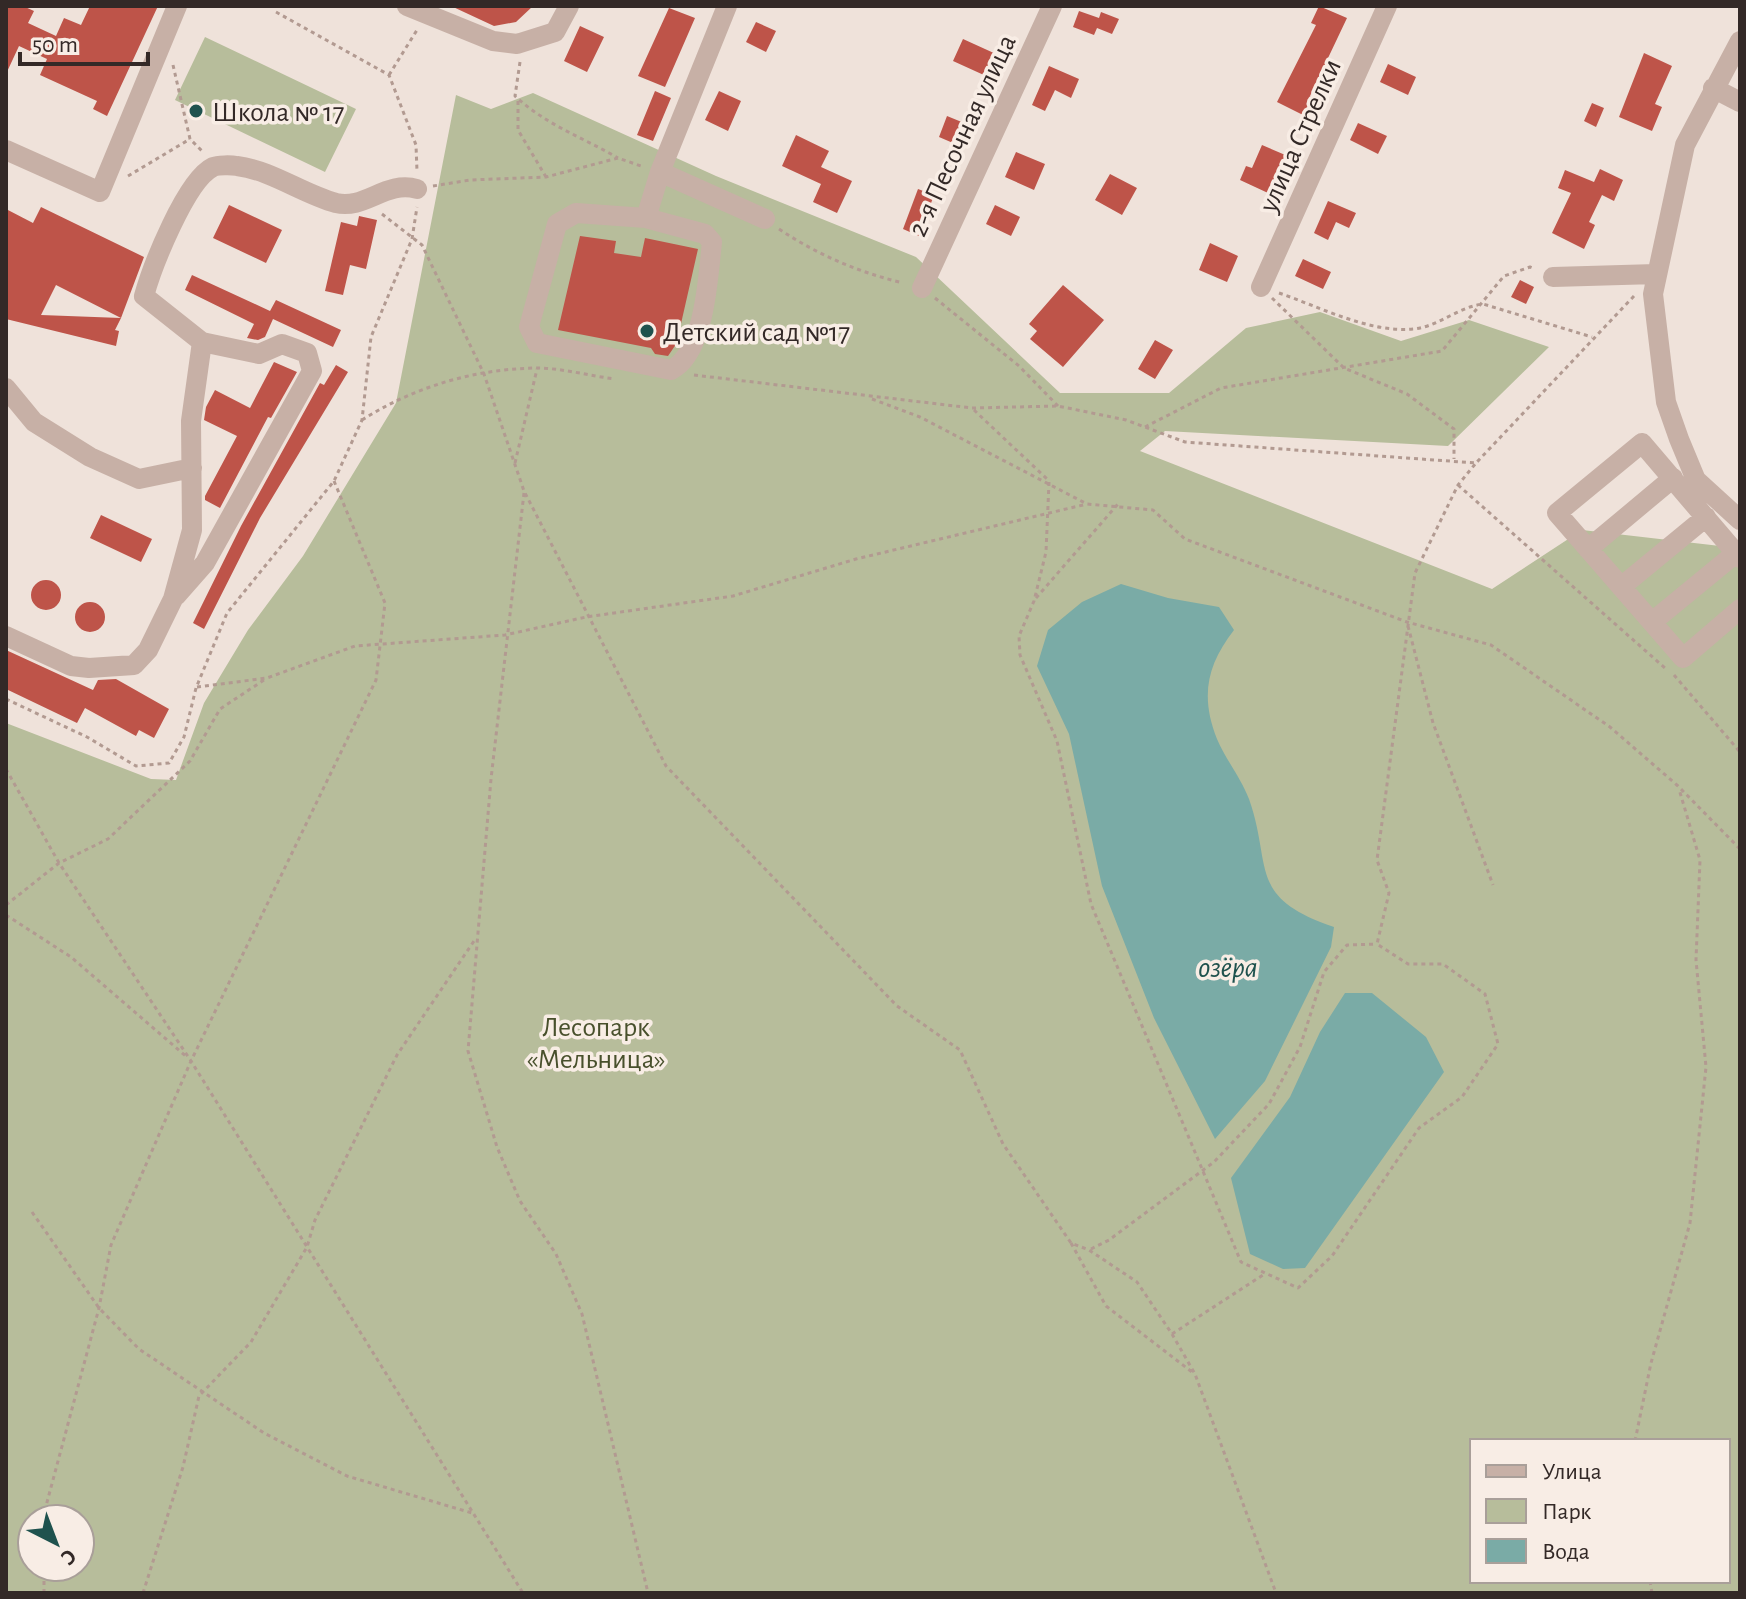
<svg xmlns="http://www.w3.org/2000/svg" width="1746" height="1599" viewBox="0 0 1746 1599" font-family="'Alegreya Sans',sans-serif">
<rect width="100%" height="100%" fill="#efe2da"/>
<!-- green -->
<path fill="#b7bd9b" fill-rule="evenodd" d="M205 37 356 109 325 172 175 100Z
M533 93 716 176 916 257 1060 393H1169L1246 328 1320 312 1401 341 1469 320 1549 347 1448 446 1165 431 1140 451 1492 589 1582 530 1720 546 1740 561V1593H6V723L151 779 176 780 204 703 248 630 303 556 396 403 456 95 491 109ZM1472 1441H1728V1581H1472ZM32 1519H80V1567H32Z"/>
<!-- water -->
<path fill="#7aaba6" d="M1121 584 1168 598 1219 607 1234 630C1207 665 1200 696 1217 739 1226 760 1241 778 1249 799 1273 867 1246 897 1334 927L1331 947 1265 1081 1215 1139 1154 1018 1102 886 1069 734 1037 666 1048 630 1082 602Z
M1345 993H1372L1426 1037 1444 1072 1305 1268 1283 1269 1250 1254 1231 1178 1290 1097 1320 1032Z"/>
<!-- building -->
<path fill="#be5449" d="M6 6H23L34 11 28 23 56 36 64 18 81 25 90 6H158L107 116 93 109 97 101 40 75 47 59 19 46 6 74Z
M451 6H533L516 22 494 26Z
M1319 6 1347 18 1310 96 1314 98 1305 116 1277 102 1316 25 1311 23Z
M669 8 695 18 665 87 638 76Z
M1079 11 1099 18 1101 12 1119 19 1112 34 1097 28 1094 35 1073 27Z
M756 22 776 31 766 52 746 42Z
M580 26 604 37 587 72 564 61Z
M963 39 996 54 986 76 953 61Z
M1644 53 1672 66 1655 104 1662 107 1652 131 1619 117Z
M1388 64 1416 77 1408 95 1380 82Z
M1049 66 1079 79 1071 98 1055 90 1045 111 1032 105Z
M655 91 671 98 653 141 637 135Z
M719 91 741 101 728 131 705 120Z
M1592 103 1604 108 1596 127 1584 121Z
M947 116 969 125 960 146 939 137Z
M1358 123 1387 136 1378 154 1350 140Z
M796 135 829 151 821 167 852 181 837 213 813 202 821 184 782 166Z
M1262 145 1290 157 1283 173 1278 171 1268 193 1240 180 1246 166 1252 168Z
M1016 152 1045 164 1034 190 1005 177Z
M1600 169 1623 180 1614 201 1602 195 1589 222 1595 225 1584 249 1552 233 1571 193 1558 188 1565 170 1594 182Z
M1110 174 1137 188 1122 215 1095 200Z
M918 189 934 195 919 236 903 229Z
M1328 201 1356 213 1349 228 1336 222 1328 240 1314 233Z
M229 205 282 230 266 263 213 238Z
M995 205 1020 217 1011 236 986 224Z
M41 207 144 257 121 318 56 285 41 315 121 318 115 330 119 331 116 346 6 319V209L33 223Z
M359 216 377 220 366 269 350 265 343 295 325 291 341 222 357 226Z
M580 236 616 241 614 253 641 257 645 238 698 249 680 328 683 334 668 356 655 354 651 348 558 330Z
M1210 243 1238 256 1227 282 1199 270Z
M1303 259 1331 272 1323 289 1295 276Z
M192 275 270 311 276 300 341 330 333 347 273 319 265 337 258 340 247 338 254 324 185 290Z
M1520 280 1534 287 1526 304 1511 297Z
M1063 285 1104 320 1063 367 1030 339 1037 331 1029 324Z
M1155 340 1173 350 1155 379 1138 369Z
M274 362 297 372 271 418 268 417 220 508 205 500V496L237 436 204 420 206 407 215 390 250 408Z
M336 365 348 372 260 518 204 629 193 623 241 526 320 383 324 385Z
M101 515 152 539 141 562 90 538Z
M31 595a15 15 0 1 1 30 0a15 15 0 1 1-30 0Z
M75 617a15 15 0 1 1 30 0a15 15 0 1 1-30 0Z
M6 650 93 690 98 680 116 679 169 709 154 738 139 730 136 736 85 708 77 723 6 689Z"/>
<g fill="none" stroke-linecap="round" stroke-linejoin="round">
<!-- path -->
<path stroke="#b29a91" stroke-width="3" stroke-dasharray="4 4" stroke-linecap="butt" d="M276 12 389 75 416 145 417 171
M520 62 515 96C546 125 582 137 618 158
M173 65 190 139 204 153
M389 75 417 30
M518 101V130L546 177
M128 176 190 139
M433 186 470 180 546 177 618 158 641 166
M382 214 422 245 484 374 524 491 666 766 897 1006 960 1050 1003 1144 1071 1243 1089 1250 1137 1282 1172 1334 1195 1374 1276 1593
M779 229C818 255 858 272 903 283
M1279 293C1320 307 1369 333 1413 329 1438 327 1458 307 1483 304L1592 337
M935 298 1019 366 1058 406
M1272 298 1344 368 1407 394 1454 429V459
M694 375 972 408 1058 406 1126 420 1185 442 1476 463 1634 296
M872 399 920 417 1087 504 1153 510 1185 539 1407 622 1491 645 1610 727 1678 786 1740 849
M974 410 1047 479
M362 420C414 387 474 369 536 368 562 368 590 376 615 379
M1145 427 1221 388 1442 351 1504 276 1530 267 1535 269
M515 463 537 369
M1049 482 1046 552 1034 601 1019 636 1020 655 1057 741 1091 904 1241 1262 1298 1288 1332 1256 1419 1128 1462 1097 1498 1044 1485 994 1443 964H1408L1377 944 1389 893 1377 860 1415 573 1458 485 1476 463
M1458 485 1665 668
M524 493 491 779 468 1051 497 1147 520 1201 556 1254 582 1314 648 1593
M1036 598 1118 504
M1408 626 1433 723 1493 885
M1674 675 1740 752
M197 687 267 678 355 646 505 635 586 617 733 596 856 559 1087 504
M6 699 87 737 136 766 169 763 184 737 196 688 227 613 334 481 362 420 371 337 412 239 417 207
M6 769 59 863 191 1061 523 1593
M6 905 59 863 108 839 190 761 220 709 264 680
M6 915 71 957 188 1058
M32 1212 99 1308 139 1349 264 1433 347 1476 472 1513
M1071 1243 1106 1306 1192 1372
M1091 1249 1109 1240 1214 1162 1269 1104 1300 1047 1324 972 1347 945 1377 944
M1172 1334 1266 1273
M1635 1441 1651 1363 1690 1223 1706 1067 1696 960 1700 860 1679 789
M46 1519V1506L99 1308 111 1245 191 1061 376 680 385 603 334 481
M1650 1581 1652 1593
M44 1593V1567
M143 1593 183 1467 199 1396 251 1342 307 1247 315 1220 397 1055 474 941"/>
<!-- minor -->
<path stroke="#c7b0a6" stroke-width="20" d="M407 6 493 41 517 44 555 32 569 6
M1740 41 1685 145 1653 294 1666 402 1679 439 1696 480 1740 520
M1713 88 1740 102
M6 150 100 192 177 6
M660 172 765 219
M646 218 576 213 557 224 529 327 537 343 671 370C705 353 708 277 712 242L705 234 646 218 660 172 727 6
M1553 277 1656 274
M1261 287 1387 6
M922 288 1052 6
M6 388 34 422 90 457 139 479 192 468
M1642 443 1557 513 1683 658 1740 609
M1642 443 1740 558
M1588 549 1673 478
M1621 587 1706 517
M176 596 205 563 312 371 307 353 282 344 259 354 202 342
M1652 622 1736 553
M6 636 71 666 89 668 134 665 148 650 173 599 192 530 191 421 202 342 144 296C152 267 186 180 213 167 218 165 231 165 237 166 271 170 303 194 336 203 365 210 386 180 417 189"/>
</g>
<!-- markers -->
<g fill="#1f524e" stroke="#f8ede5" stroke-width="3">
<circle cx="196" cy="111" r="8"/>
<circle cx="647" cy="331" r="8"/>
</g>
<g text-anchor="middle" stroke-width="7" stroke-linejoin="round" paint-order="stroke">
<!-- poi labels -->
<g font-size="28" fill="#332927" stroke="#f8ede5" text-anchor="start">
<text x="212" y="121">Школа № 17</text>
<text x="663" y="341">Детский сад №17</text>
</g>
<!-- street labels -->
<g font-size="28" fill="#332927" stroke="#f8ede5">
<text transform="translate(961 135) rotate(-65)" y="10">2-я Песочная улица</text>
<text transform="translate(1299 135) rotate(-66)" y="10">улица Стрелки</text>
</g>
<!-- park labels -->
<g font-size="28" fill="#48502c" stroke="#f8ede5">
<text x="596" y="1036">Лесопарк<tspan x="596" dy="32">«Мельница»</tspan></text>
</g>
<!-- water labels -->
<g font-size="30" font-style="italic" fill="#1f524e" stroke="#f8ede5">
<text x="1228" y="977">озёра</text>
</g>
</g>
<!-- border -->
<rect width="1746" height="1599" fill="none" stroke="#332927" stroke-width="16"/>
<!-- legend -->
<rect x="1470" y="1439" width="260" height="144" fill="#f8ede5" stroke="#a99f99" stroke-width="2"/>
<rect x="1486" y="1465" width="40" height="12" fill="#c7b0a6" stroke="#a99f99" stroke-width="2"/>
<text x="1542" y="1479" font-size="24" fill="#332927">Улица</text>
<rect x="1486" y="1499" width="40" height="24" fill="#b7bd9b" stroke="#a99f99" stroke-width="2"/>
<text x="1542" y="1519" font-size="24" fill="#332927">Парк</text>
<rect x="1486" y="1539" width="40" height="24" fill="#7aaba6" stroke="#a99f99" stroke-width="2"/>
<text x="1542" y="1559" font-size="24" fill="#332927">Вода</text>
<!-- north arrow -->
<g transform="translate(56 1543) rotate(138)"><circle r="38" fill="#f8ede5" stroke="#a99f99" stroke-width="2"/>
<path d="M0-6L14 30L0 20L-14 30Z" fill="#1f524e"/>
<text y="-12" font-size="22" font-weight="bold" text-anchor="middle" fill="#332927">С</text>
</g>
<!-- scale -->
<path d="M20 52v12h128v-12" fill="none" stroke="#332927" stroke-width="4"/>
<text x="32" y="52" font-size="24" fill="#332927" stroke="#f8ede5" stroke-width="6" paint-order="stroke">50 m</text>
</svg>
